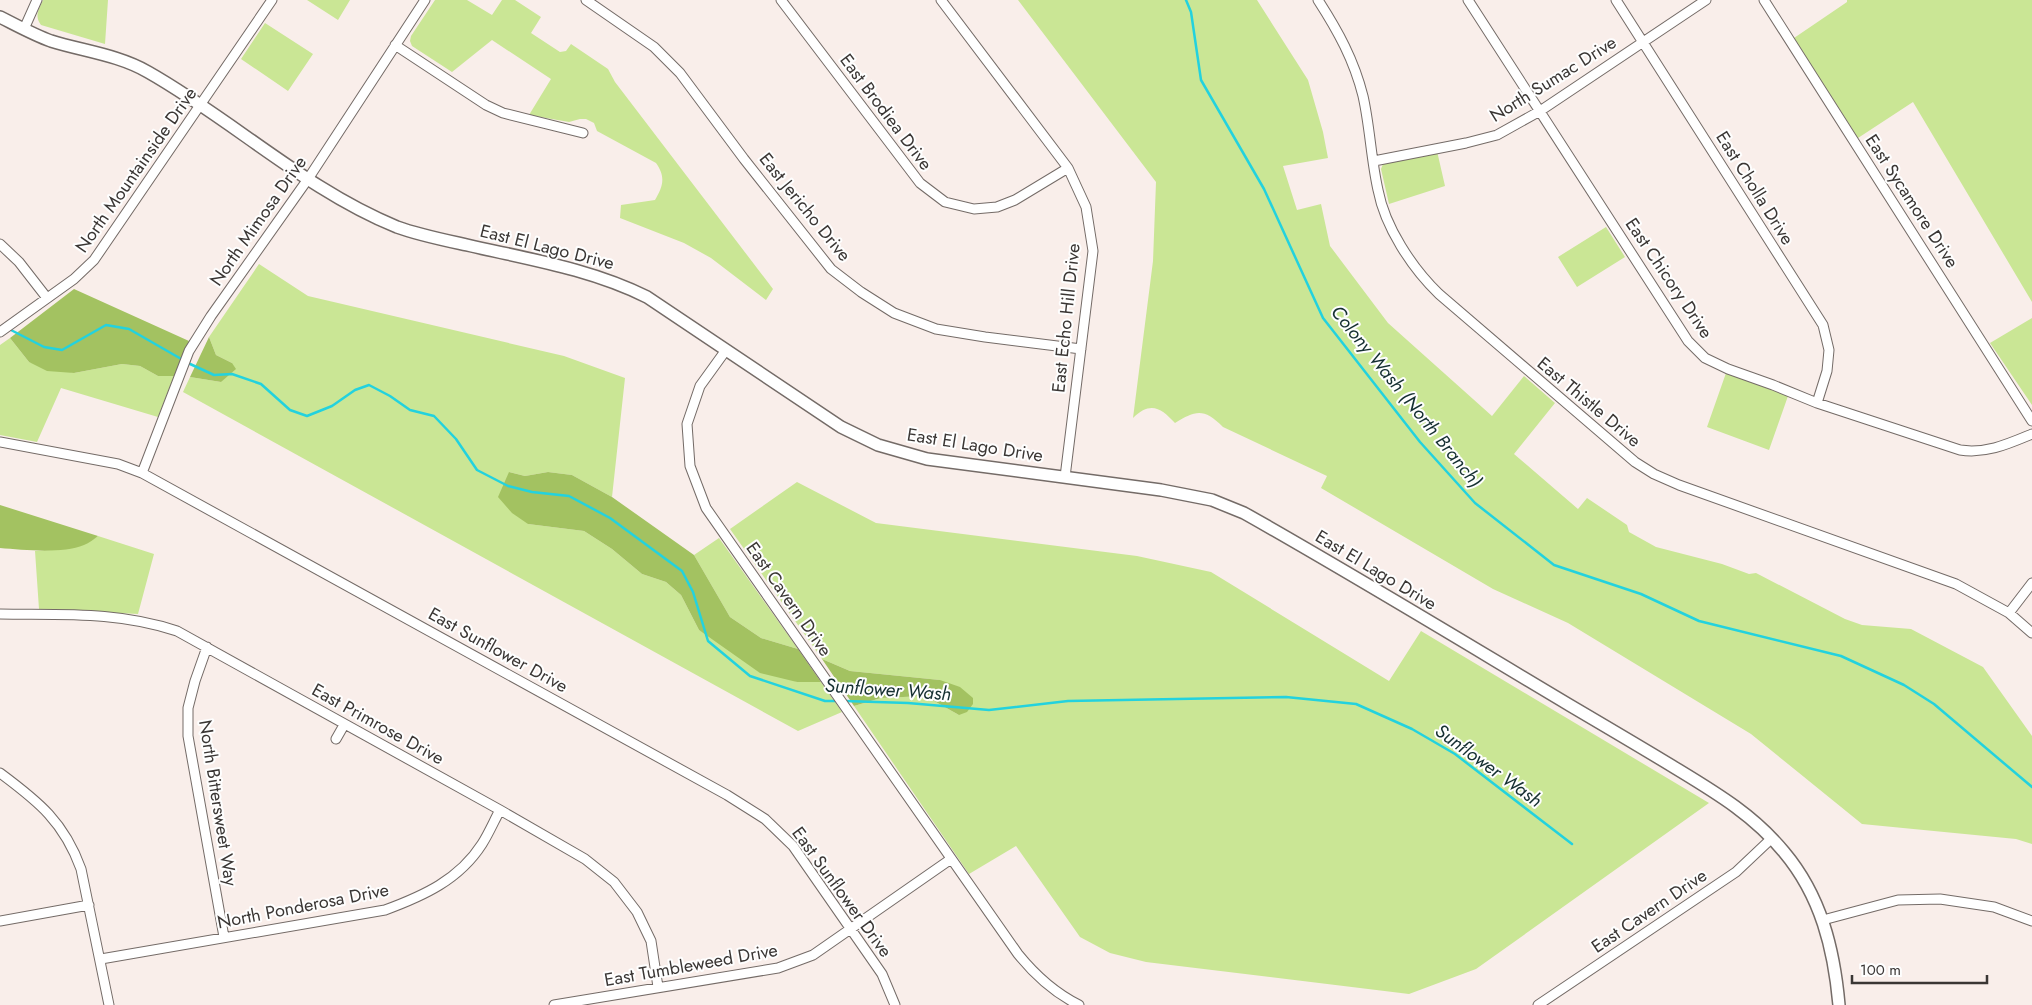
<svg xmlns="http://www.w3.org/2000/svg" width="2032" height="1005" viewBox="0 0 2032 1005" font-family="Jost,sans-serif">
<rect width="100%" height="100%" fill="#f9eeea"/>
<!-- green -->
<path fill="#cae695" d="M43 0H108L105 44 41 25C34 16 39 9 43 0Z
M307 0H350L338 20Z
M435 0H467L492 15 502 0H515L541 17 531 33 560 52 566 51 571 44 608 69 615 82 773 289 766 300 711 258 684 243 620 218 621 205 655 200C663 186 666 177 656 163L597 131 594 123 586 119H580L569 122 529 115 551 79 492 40 452 72 412 46 410 41 411 36Z
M1018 0H1257L1308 80 1323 132 1328 158 1283 166 1297 210 1321 204 1330 246 1388 323 1492 416 1524 376 1555 403 1514 454 1578 509 1587 498 1627 525 1629 532 1656 547 1722 564 1749 574 1756 573 1845 619 1862 625 1911 629 1983 667 2032 736V844L2016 839 1862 824 1751 734 1568 623 1493 589 1321 488 1327 476 1223 427C1204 408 1196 410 1175 423 1162 409 1151 400 1133 418L1153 261 1156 182Z
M1847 0H2032V302L1913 102 1858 138 1794 38 1847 2Z
M265 23 313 54 288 91 241 59Z
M1437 151 1445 186 1389 204 1381 169 1383 164Z
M1606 227 1625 257 1577 287 1558 257Z
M259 264 308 296 564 356 625 378 612 497 572 475 548 472 525 476 509 472 528 524 584 531 612 549 642 574 666 582 681 595 699 630 797 682H821L842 712 798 731 183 392 190 377 221 382 232 363 216 355 209 337Z
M2032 318V405L1990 343Z
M10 338 29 362 74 373 122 364 140 366 158 376H174L158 417 61 388 37 442 0 435V345Z
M1726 373 1788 396 1769 450 1707 427Z
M797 482 876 523 1137 556 1211 572 1389 681 1421 631 1709 803 1476 969 1409 994 1146 962 1110 953 1080 937 1016 846 969 874 854 706 881 698 925 696 959 715 940 680 850 671 822 659 730 529Z
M98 536 154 554 138 614 39 609 35 551C60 549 76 551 98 536Z
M719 538 798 649 761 638 730 617 694 555Z"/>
<!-- forest -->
<path fill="#a3c261" d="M74 289 189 341 174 376H158L140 366 122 364 74 373 47 371 29 362 10 338Z
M209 337 216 355 232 363 236 369 221 382 190 377Z
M509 472 525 476 548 472 572 475 612 497 694 555 730 617 761 638 798 649 821 682H797L760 673 699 630 681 595 666 582 642 574 612 549 584 531 528 524 512 513 498 497Z
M0 505 98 536C94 539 89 543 84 545 62 554 24 550 0 548Z
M822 659 850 671 940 680 960 687 973 698V704L967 712 959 715 925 696 881 698 854 706Z"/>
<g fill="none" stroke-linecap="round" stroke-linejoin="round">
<!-- stream -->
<path stroke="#23d2de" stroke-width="2.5" d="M1186 0 1191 12 1201 80 1264 189 1323 318 1420 442 1475 503 1554 565 1641 594 1699 621 1841 656 1904 685 1934 704 2032 787
M9 329 44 347 62 350 106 325 129 329 183 360
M188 363 214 375 232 374 261 384 290 410 307 416 332 406 355 390 369 385 390 396 410 410 434 416 456 439 477 470 508 486 532 492 569 496 610 518 682 571 693 592 708 641 750 676 825 701H839
M845 701 908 703 989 710 1068 701 1286 697 1356 704 1412 729 1455 754 1572 844"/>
<defs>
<path id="minor" d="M586 0 654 47 680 73 744 159 831 269 861 292 894 313 936 329 985 337 1081 349
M781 0 920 183 945 202 974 209 997 207 1015 200 1068 168
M941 0 1068 168 1086 207 1093 251 1065 477
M1318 0C1338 31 1354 60 1363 96 1370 127 1371 159 1378 190 1385 227 1412 268 1439 294L1635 462 1654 474 1679 485 1956 584 2009 613 2032 633
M1468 0 1688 341 1705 358 1728 369 1773 385 1817 403 1960 450C1986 454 2008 444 2032 434
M1616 0 1823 325 1829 350 1827 371 1817 403
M1764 0 2032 421
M24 29 37 0
M395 45 486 105 503 113 583 133
M1374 161 1466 143 1497 135 1540 111 1706 0
M0 244 19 262 47 298
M0 332 74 279 94 260 272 0
M726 350 700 386 687 424 690 466 706 508 1018 954C1035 975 1055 993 1079 1005
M0 442 118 464 142 473 727 795 765 819 793 846 882 974 895 1005
M142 473 189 351 211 316 308 179 425 0
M2009 613 2032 583
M0 614C61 615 118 611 177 631L500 810 585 859 614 882 637 912 651 941 658 987
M207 647 195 681 188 708V736L224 937
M336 739 344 725
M0 773C39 802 64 822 81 869L109 1005
M1823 920 1898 900 1940 899 1994 907 2032 921
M0 921 89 905
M101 959 385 910C423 896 459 880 482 844 489 833 494 821 500 810
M554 1005 778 968 813 955 951 859
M1538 1005 1736 872 1772 838"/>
<path id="tertiary" d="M0 17C16 25 34 35 51 41 83 51 119 55 148 72 233 120 306 190 397 227 419 235 444 240 467 245 528 259 591 269 647 297L841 427 878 445 927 459 1161 490 1212 500 1244 513C1354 575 1462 641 1571 706 1605 726 1639 746 1672 766 1713 791 1753 814 1784 852 1821 896 1834 949 1839 1005"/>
</defs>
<!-- minor casing -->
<use href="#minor" stroke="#746b67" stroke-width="11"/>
<!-- tertiary casing -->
<use href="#tertiary" stroke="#746b67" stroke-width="14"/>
<!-- minor -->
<use href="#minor" stroke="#fff" stroke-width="9"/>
<!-- tertiary -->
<use href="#tertiary" stroke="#fff" stroke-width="11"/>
</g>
<g text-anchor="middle" stroke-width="4" stroke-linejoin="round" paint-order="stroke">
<!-- street labels -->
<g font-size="18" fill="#3a3634" stroke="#fefefe">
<text transform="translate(1553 79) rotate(-32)" y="6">North Sumac Drive</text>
<text transform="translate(886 112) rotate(53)" y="6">East Brodiea Drive</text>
<text transform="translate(136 170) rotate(-55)" y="6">North Mountainside Drive</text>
<text transform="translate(1755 188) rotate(58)" y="6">East Cholla Drive</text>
<text transform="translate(1912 201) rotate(57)" y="6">East Sycamore Drive</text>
<text transform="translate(805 207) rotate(51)" y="6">East Jericho Drive</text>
<text transform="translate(258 221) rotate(-55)" y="6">North Mimosa Drive</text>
<text transform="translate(547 247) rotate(14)" y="6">East El Lago Drive</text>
<text transform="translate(1669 278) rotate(56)" y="6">East Chicory Drive</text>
<text transform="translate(1066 318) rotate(-84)" y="6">East Echo Hill Drive</text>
<text transform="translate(1589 402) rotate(40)" y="6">East Thistle Drive</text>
<text transform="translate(975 445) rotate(9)" y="6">East El Lago Drive</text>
<text transform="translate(1376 570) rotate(31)" y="6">East El Lago Drive</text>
<text transform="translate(789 599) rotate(55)" y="6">East Cavern Drive</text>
<text transform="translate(498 650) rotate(29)" y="6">East Sunflower Drive</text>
<text transform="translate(378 724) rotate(29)" y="6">East Primrose Drive</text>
<text transform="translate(218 803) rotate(81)" y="6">North Bittersweet Way</text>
<text transform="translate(842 892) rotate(54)" y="6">East Sunflower Drive</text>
<text transform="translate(303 906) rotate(-11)" y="6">North Ponderosa Drive</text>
<text transform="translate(1649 911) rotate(-34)" y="6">East Cavern Drive</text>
<text transform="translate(691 965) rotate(-10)" y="6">East Tumbleweed Drive</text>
</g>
<!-- water labels -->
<g font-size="19" font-style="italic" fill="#152f31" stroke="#fefefe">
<text transform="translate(1407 396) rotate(51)" y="7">Colony Wash (North Branch)</text>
<text transform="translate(888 689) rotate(4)" y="7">Sunflower Wash</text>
<text transform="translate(1489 765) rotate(36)" y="7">Sunflower Wash</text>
</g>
</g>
<!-- scale -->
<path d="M1852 975v8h135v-8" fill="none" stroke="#3a3634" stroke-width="2.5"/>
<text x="1860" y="975" font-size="15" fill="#3a3634" stroke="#fefefe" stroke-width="4" paint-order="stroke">100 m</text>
</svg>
